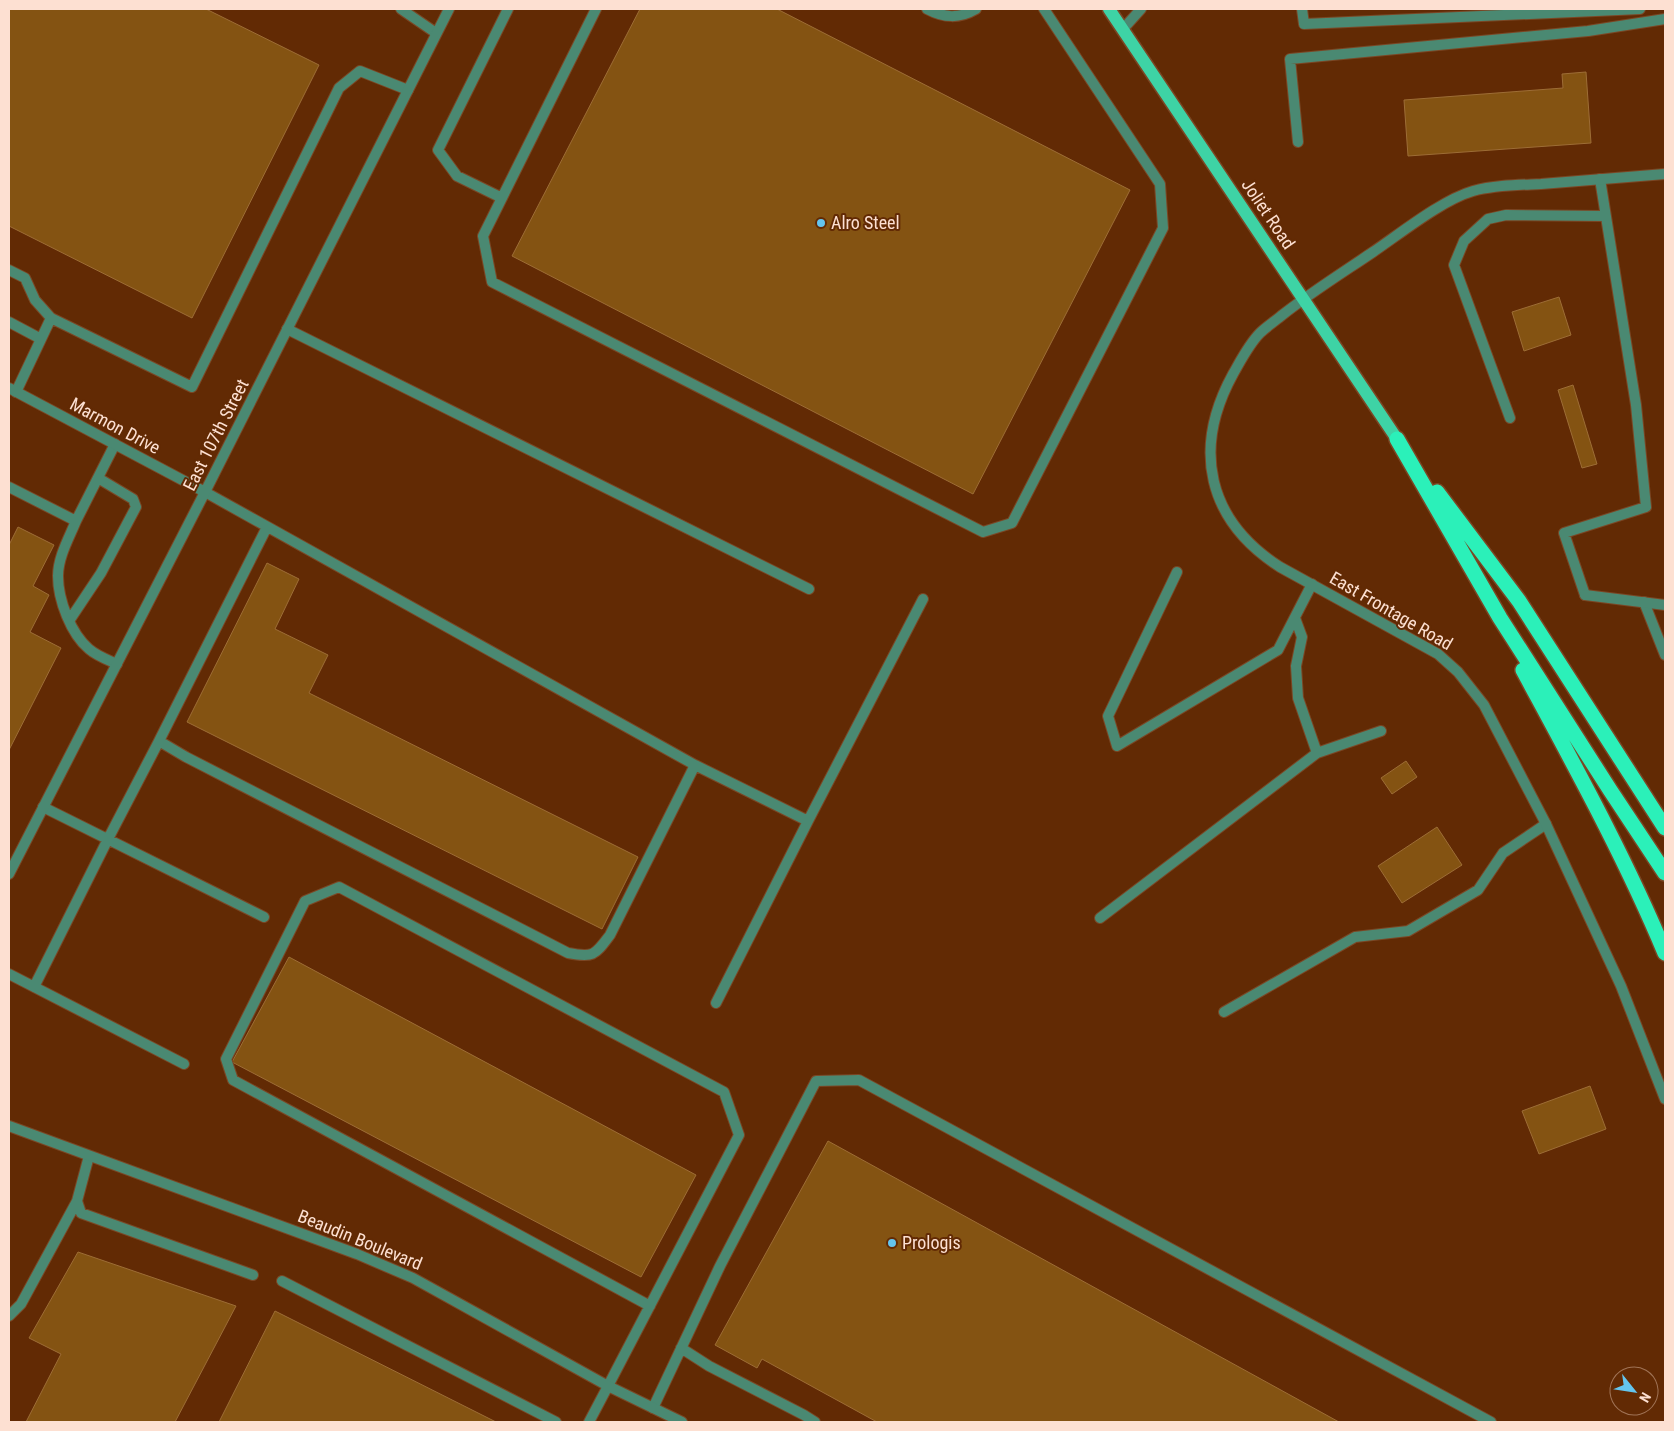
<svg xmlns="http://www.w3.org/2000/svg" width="1674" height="1431" viewBox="0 0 1674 1431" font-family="'Roboto Condensed',sans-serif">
<rect width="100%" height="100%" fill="#622a04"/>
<!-- building -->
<path fill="#845312" stroke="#9d6d36" d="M9 9H206L319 65 192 318 9 226Z
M640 9H777L1130 190 973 494 512 256Z
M1586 72 1591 143 1408 156 1404 100 1563 88 1562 74Z
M1559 297 1571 335 1524 351 1512 312Z
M1573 385 1597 464 1582 468 1558 390Z
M18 527 54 545 33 586 49 595 30 632 61 648 9 750V545Z
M267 563 299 579 275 629 328 655 309 693 638 857 602 929 187 722Z
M1406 761 1417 777 1392 794 1381 778Z
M1437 827 1462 865 1402 903 1378 866Z
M289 957 696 1175 641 1277 232 1062Z
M1590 1086 1606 1129 1539 1154 1522 1111Z
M828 1141 1339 1422H877L762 1359 757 1368 715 1345Z
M78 1252 236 1306 175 1422H26L61 1354 29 1338Z
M275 1311 496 1422H219Z"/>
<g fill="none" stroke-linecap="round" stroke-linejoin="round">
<defs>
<path id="service" d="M401 9 436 33
M596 9 483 236 492 282 983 532 1012 523 1163 228 1160 184 1044 9
M927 9C944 18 959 19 976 9
M1302 9 1304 24 1640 9
M1123 29 1141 9
M1298 142 1290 59 1588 31 1665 19
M502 198 457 176 438 150 508 9
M9 270 25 278 35 300 51 318 16 392
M51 318 192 387 339 88 360 71 408 90
M9 322 41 339
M287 329 809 589
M1510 418 1454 265 1464 241 1488 219 1506 215 1606 216
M9 487 76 521 115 444
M205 492 695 765 610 935C595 955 594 958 568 953L186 757 159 741 267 527
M76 521C69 538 58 557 58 576 58 600 71 634 89 649 97 656 108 660 117 664
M1177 572 1108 716 1117 746 1278 650 1312 584
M1585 595 1564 533 1646 507 1636 405 1600 179
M1644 602 1665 655
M1295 618 1302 637 1296 666 1298 698 1317 753
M69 621 101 573 136 507 133 499 98 478
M695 765 808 821 923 599
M43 807 264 917
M1100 918 1317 753 1381 731
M9 974 184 1064
M34 987 108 839 159 741
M716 1003 808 821
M1224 1012 1355 937 1408 931 1478 890 1503 853 1546 824
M77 1201 81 1213 253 1275
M282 1281 556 1422
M9 1316 21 1304 77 1201 89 1156
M681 1348 709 1366 804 1415 815 1422
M608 1386 739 1135 724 1092 339 887 305 901 226 1059 233 1080 650 1306
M653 1408 720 1266 816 1081 859 1080 1491 1422"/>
<path id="minor" d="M1665 174C1624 177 1582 181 1541 184 1519 185 1495 185 1473 191 1442 200 1401 233 1373 252 1342 273 1310 293 1281 316 1274 322 1266 327 1260 333 1249 344 1241 360 1233 374 1192 449 1207 520 1280 567L1438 654 1458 672 1484 705 1546 824 1621 986 1665 1099
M9 388 205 492
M1585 595 1665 605
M9 874 205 492 449 9
M9 1126 357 1254 413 1278 608 1386 682 1422
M589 1422 608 1386"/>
<path id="primary" d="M1109 9 1397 439"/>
<path id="motorway" d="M1397 439 1500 618 1610 790 1665 873
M1437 492 1519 601 1665 828
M1523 670C1573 763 1624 855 1665 953"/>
</defs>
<!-- service casing -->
<use href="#service" stroke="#7b4725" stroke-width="12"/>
<!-- minor casing -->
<use href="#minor" stroke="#7b4725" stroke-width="12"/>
<!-- primary casing -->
<use href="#primary" stroke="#7b4725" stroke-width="15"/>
<!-- motorway casing -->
<use href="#motorway" stroke="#7b4725" stroke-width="18"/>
<!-- service -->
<use href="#service" stroke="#4a8972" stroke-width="10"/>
<!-- minor -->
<use href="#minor" stroke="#4a8972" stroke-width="10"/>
<!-- primary -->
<use href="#primary" stroke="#3ed3a5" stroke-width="12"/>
<!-- motorway -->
<use href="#motorway" stroke="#2bf0b9" stroke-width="15"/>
</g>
<!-- markers -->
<g fill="#64c5ee" stroke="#622a04" stroke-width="2">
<circle cx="821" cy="223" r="5"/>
<circle cx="892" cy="1243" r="5"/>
</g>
<g text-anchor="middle" stroke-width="4" stroke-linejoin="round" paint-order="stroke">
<!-- street labels -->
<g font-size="18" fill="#fde0d2" stroke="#622a04">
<text transform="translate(1268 214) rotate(56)" y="6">Joliet Road</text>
<text transform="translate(115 426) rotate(28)" y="6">Marmon Drive</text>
<text transform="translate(216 435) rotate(-63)" y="6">East 107th Street</text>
<text transform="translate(1391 611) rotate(30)" y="6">East Frontage Road</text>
<text transform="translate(360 1240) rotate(22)" y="6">Beaudin Boulevard</text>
</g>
<!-- poi labels -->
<g font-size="18" fill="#fde0d2" stroke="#622a04" text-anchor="start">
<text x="831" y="229">Alro Steel</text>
<text x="902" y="1249">Prologis</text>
</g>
</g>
<!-- border -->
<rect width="1674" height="1431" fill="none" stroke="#fde0d2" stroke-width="20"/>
<!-- north arrow -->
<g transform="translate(1634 1391) rotate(120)"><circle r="24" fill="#622a04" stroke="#a07356"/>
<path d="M0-4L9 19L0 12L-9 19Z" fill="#64c5ee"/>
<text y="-8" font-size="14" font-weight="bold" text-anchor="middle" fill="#fde0d2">N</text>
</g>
</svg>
